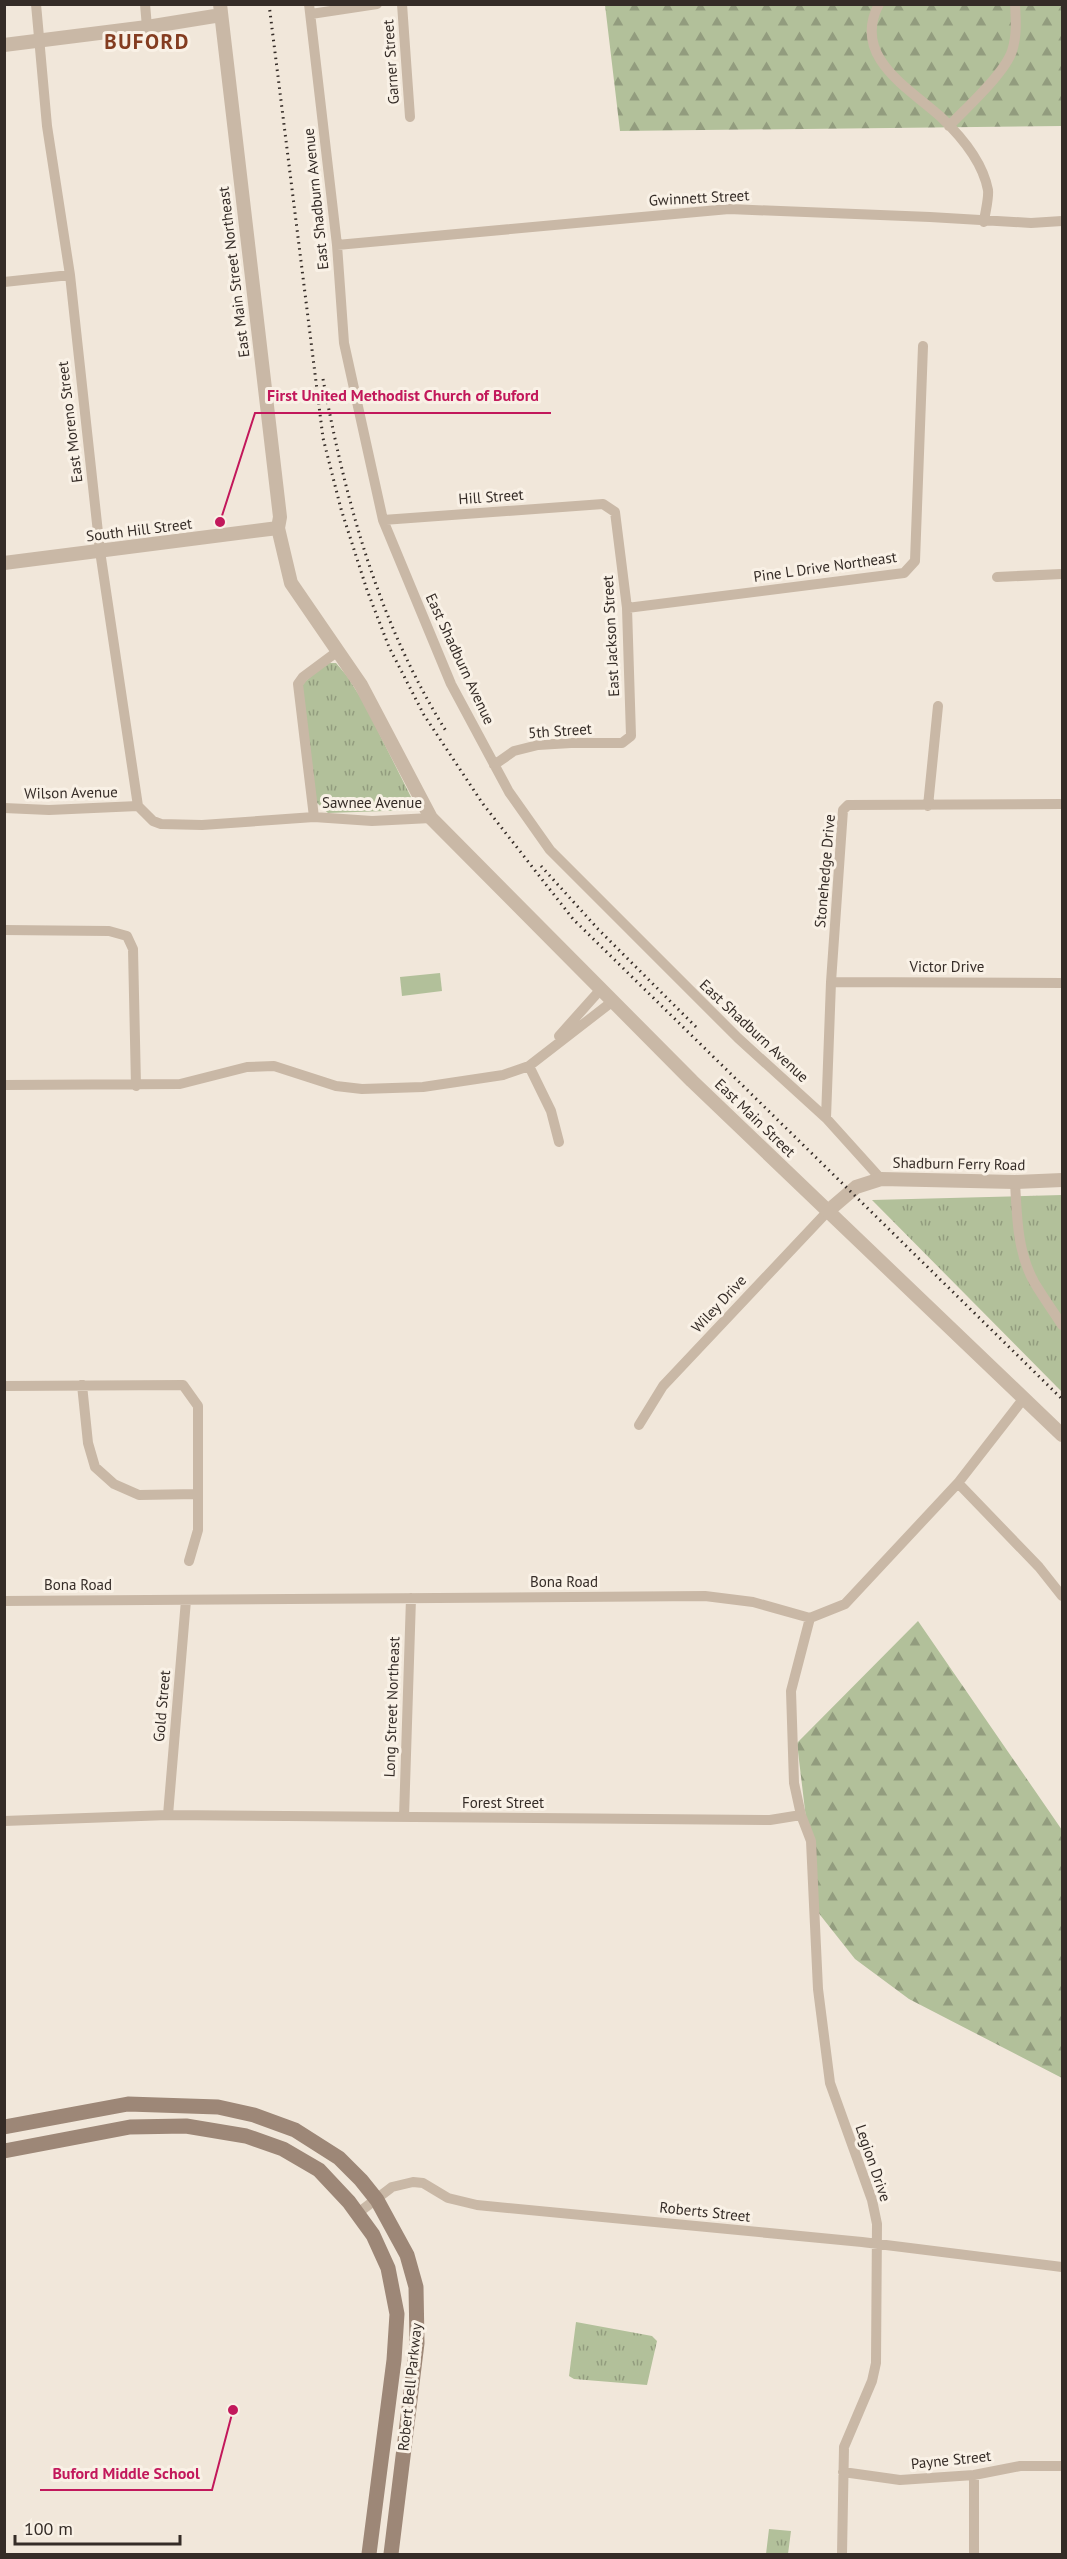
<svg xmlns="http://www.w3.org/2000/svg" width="1067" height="2559" viewBox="0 0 1067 2559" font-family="'PT Sans',sans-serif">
<defs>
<pattern id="forest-firs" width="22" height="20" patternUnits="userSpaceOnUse" patternTransform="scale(1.5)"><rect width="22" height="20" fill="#b2c09a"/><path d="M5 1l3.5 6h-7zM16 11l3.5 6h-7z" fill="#929c7e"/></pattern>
<pattern id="park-tufts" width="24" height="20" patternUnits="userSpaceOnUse" patternTransform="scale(1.5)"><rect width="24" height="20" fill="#b2c09a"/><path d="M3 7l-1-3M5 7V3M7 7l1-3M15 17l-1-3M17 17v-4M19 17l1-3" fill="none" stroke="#929c7e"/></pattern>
</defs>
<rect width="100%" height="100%" fill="#f1e7da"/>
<!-- grass -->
<path fill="#b2c09a" d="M440 973 442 991 402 996 400 977Z"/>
<!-- forest -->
<path fill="url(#forest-firs)" d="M605 5H1062V126L620 131Z
M918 1621 1062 1830V2078L909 1999 855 1959 817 1911 797 1743Z"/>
<!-- park -->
<path fill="url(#park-tufts)" d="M327 663H336L347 676 364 703 414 803V810L328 813 316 802 302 684Z
M1062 1195V1392L872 1200Z
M576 2322 652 2336 657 2341 647 2385 574 2379 569 2376Z
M769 2529 791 2531 788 2554H766Z"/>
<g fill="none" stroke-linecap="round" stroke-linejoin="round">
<!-- minor -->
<path stroke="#c9b8a6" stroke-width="10" d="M36 4 47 126 70 275 100 551 138 806 153 821 161 824 202 825 314 817 372 821 431 818
M145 4 147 27
M309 4 337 245 344 343 383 520 451 684 509 792 550 850 738 1038 826 1118 881 1179
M402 4 410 117
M879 4C851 57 909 88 941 117 961 136 983 163 988 190 989 199 985 212 984 222
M311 14 377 4
M949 126C966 108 1005 73 1012 51 1017 36 1016 20 1015 4
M337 245 729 209 930 217 1031 223 1062 221
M4 282 70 275
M383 520 603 504 615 512 627 608 631 736 622 743H571L538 745 514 751 494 765
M997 577 1062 574
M627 608 904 573 915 561 923 346
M928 806 938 706
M4 808 49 810 138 806
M314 817 298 684 303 677 338 651
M4 930 109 931 127 936 133 949 136 1086
M831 982 1062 983
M559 1036 601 989
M529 1066 551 1111 559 1142
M4 1085 180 1084 247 1067 274 1066 336 1086 362 1089 423 1087 503 1075 529 1066 613 1001
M826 1118 831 982 843 810 848 805 1062 804
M1015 1182C1017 1216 1017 1251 1034 1282 1043 1297 1053 1311 1062 1325
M82 1385 88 1443 95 1467 114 1484 139 1495 198 1494
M4 1386 183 1385 198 1406V1530L189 1561
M639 1425 663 1386 828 1211
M958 1483 1039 1567 1062 1596
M4 1601 705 1596 753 1602 810 1618 845 1604 958 1483 1024 1398
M168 1815 186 1600
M801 1815 811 1841 818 1989 830 2083 872 2200 877 2224 876 2363 872 2381 844 2447 842 2554
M404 1817 411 1598
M4 1821 168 1815 770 1820 801 1815 794 1783 791 1691 810 1618
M358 2213 392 2187 413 2182 423 2183 448 2198 477 2205 862 2242 1062 2267
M843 2472 900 2480 974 2475 1020 2466H1062
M974 2554V2475"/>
<!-- tertiary -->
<path stroke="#c9b8a6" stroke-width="14" d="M220 4 280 517 278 528 291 583 361 685 431 818 692 1081 1062 1435
M4 45 147 27 221 15
M4 563 278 528
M828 1211 856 1187 881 1179 1015 1182 1062 1180"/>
<!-- secondary -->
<path stroke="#9d8777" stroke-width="15" d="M4 2127 128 2104 218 2107 254 2115 295 2130 339 2158 361 2180 377 2200 407 2255 416 2287 417 2343 391 2554
M4 2151 130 2127 186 2126 246 2136 283 2149 319 2170 349 2202 373 2235 388 2268 397 2314 394 2360 369 2554"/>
<!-- rail -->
<path stroke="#352c27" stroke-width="3" stroke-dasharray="1.5 4.5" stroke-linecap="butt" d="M269 4 323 438 341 509 367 590 389 647 424 715 483 804 573 919 1062 1399
M323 379C346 503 379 624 446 731
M541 866 598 929 697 1028"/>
</g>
<g text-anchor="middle" stroke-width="6" stroke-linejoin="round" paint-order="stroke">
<!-- street labels -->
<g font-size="15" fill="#352c27" stroke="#f9f1e6">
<text transform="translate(391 62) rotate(-94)" y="5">Garner Street</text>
<text transform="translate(699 198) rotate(-3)" y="5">Gwinnett Street</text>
<text transform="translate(316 199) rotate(-96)" y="5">East Shadburn Avenue</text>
<text transform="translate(234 272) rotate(-97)" y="5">East Main Street Northeast</text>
<text transform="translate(70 422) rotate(-97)" y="5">East Moreno Street</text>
<text transform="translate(491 497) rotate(-4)" y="5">Hill Street</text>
<text transform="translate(139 530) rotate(-7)" y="5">South Hill Street</text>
<text transform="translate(825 567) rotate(-8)" y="5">Pine L Drive Northeast</text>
<text transform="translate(611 636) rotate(-93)" y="5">East Jackson Street</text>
<text transform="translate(460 659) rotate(65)" y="5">East Shadburn Avenue</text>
<text transform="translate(560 731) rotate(-4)" y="5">5th Street</text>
<text transform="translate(71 793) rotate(-1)" y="5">Wilson Avenue</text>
<text x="372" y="808">Sawnee Avenue</text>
<text transform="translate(825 871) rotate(-85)" y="5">Stonehedge Drive</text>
<text x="947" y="972">Victor Drive</text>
<text transform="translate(754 1031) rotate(43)" y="5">East Shadburn Avenue</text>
<text transform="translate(755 1118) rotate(44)" y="5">East Main Street</text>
<text transform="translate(959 1164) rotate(1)" y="5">Shadburn Ferry Road</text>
<text transform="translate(719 1304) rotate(-47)" y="5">Wiley Drive</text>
<text x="564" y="1587">Bona Road</text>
<text x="78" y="1590">Bona Road</text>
<text transform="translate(162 1706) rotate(-85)" y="5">Gold Street</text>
<text transform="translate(392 1707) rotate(-88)" y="5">Long Street Northeast</text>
<text x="503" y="1808">Forest Street</text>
<text transform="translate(873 2163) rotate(71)" y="5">Legion Drive</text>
<text transform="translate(705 2212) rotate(6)" y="5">Roberts Street</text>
<text transform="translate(410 2387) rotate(-84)" y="5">Robert Bell Parkway</text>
<text transform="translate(951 2460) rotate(-6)" y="5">Payne Street</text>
</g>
<!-- district labels -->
<g font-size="21" font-weight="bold" letter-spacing="1.5" fill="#843c20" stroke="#f9f1e6">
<text x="147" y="49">BUFORD</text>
</g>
</g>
<!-- callouts -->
<path fill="none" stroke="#c2185b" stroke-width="2" d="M220 522L255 413H551M233 2410L212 2490H40"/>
<g fill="#c2185b" stroke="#f9f1e6" stroke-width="2">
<circle cx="220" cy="522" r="6"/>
<circle cx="233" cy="2410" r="6"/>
</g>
<g font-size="16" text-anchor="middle" font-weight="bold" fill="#c2185b" stroke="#f9f1e6" stroke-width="6" stroke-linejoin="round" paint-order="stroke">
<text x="403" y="401">First United Methodist Church of Buford</text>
<text x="126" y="2479">Buford Middle School</text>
</g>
<!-- border -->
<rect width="1067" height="2559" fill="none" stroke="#352c27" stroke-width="12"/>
<!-- scale -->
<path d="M15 2535v9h165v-9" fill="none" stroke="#352c27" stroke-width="3"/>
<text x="24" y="2535" font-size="18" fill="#352c27" stroke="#f9f1e6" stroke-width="4.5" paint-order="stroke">100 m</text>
</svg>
